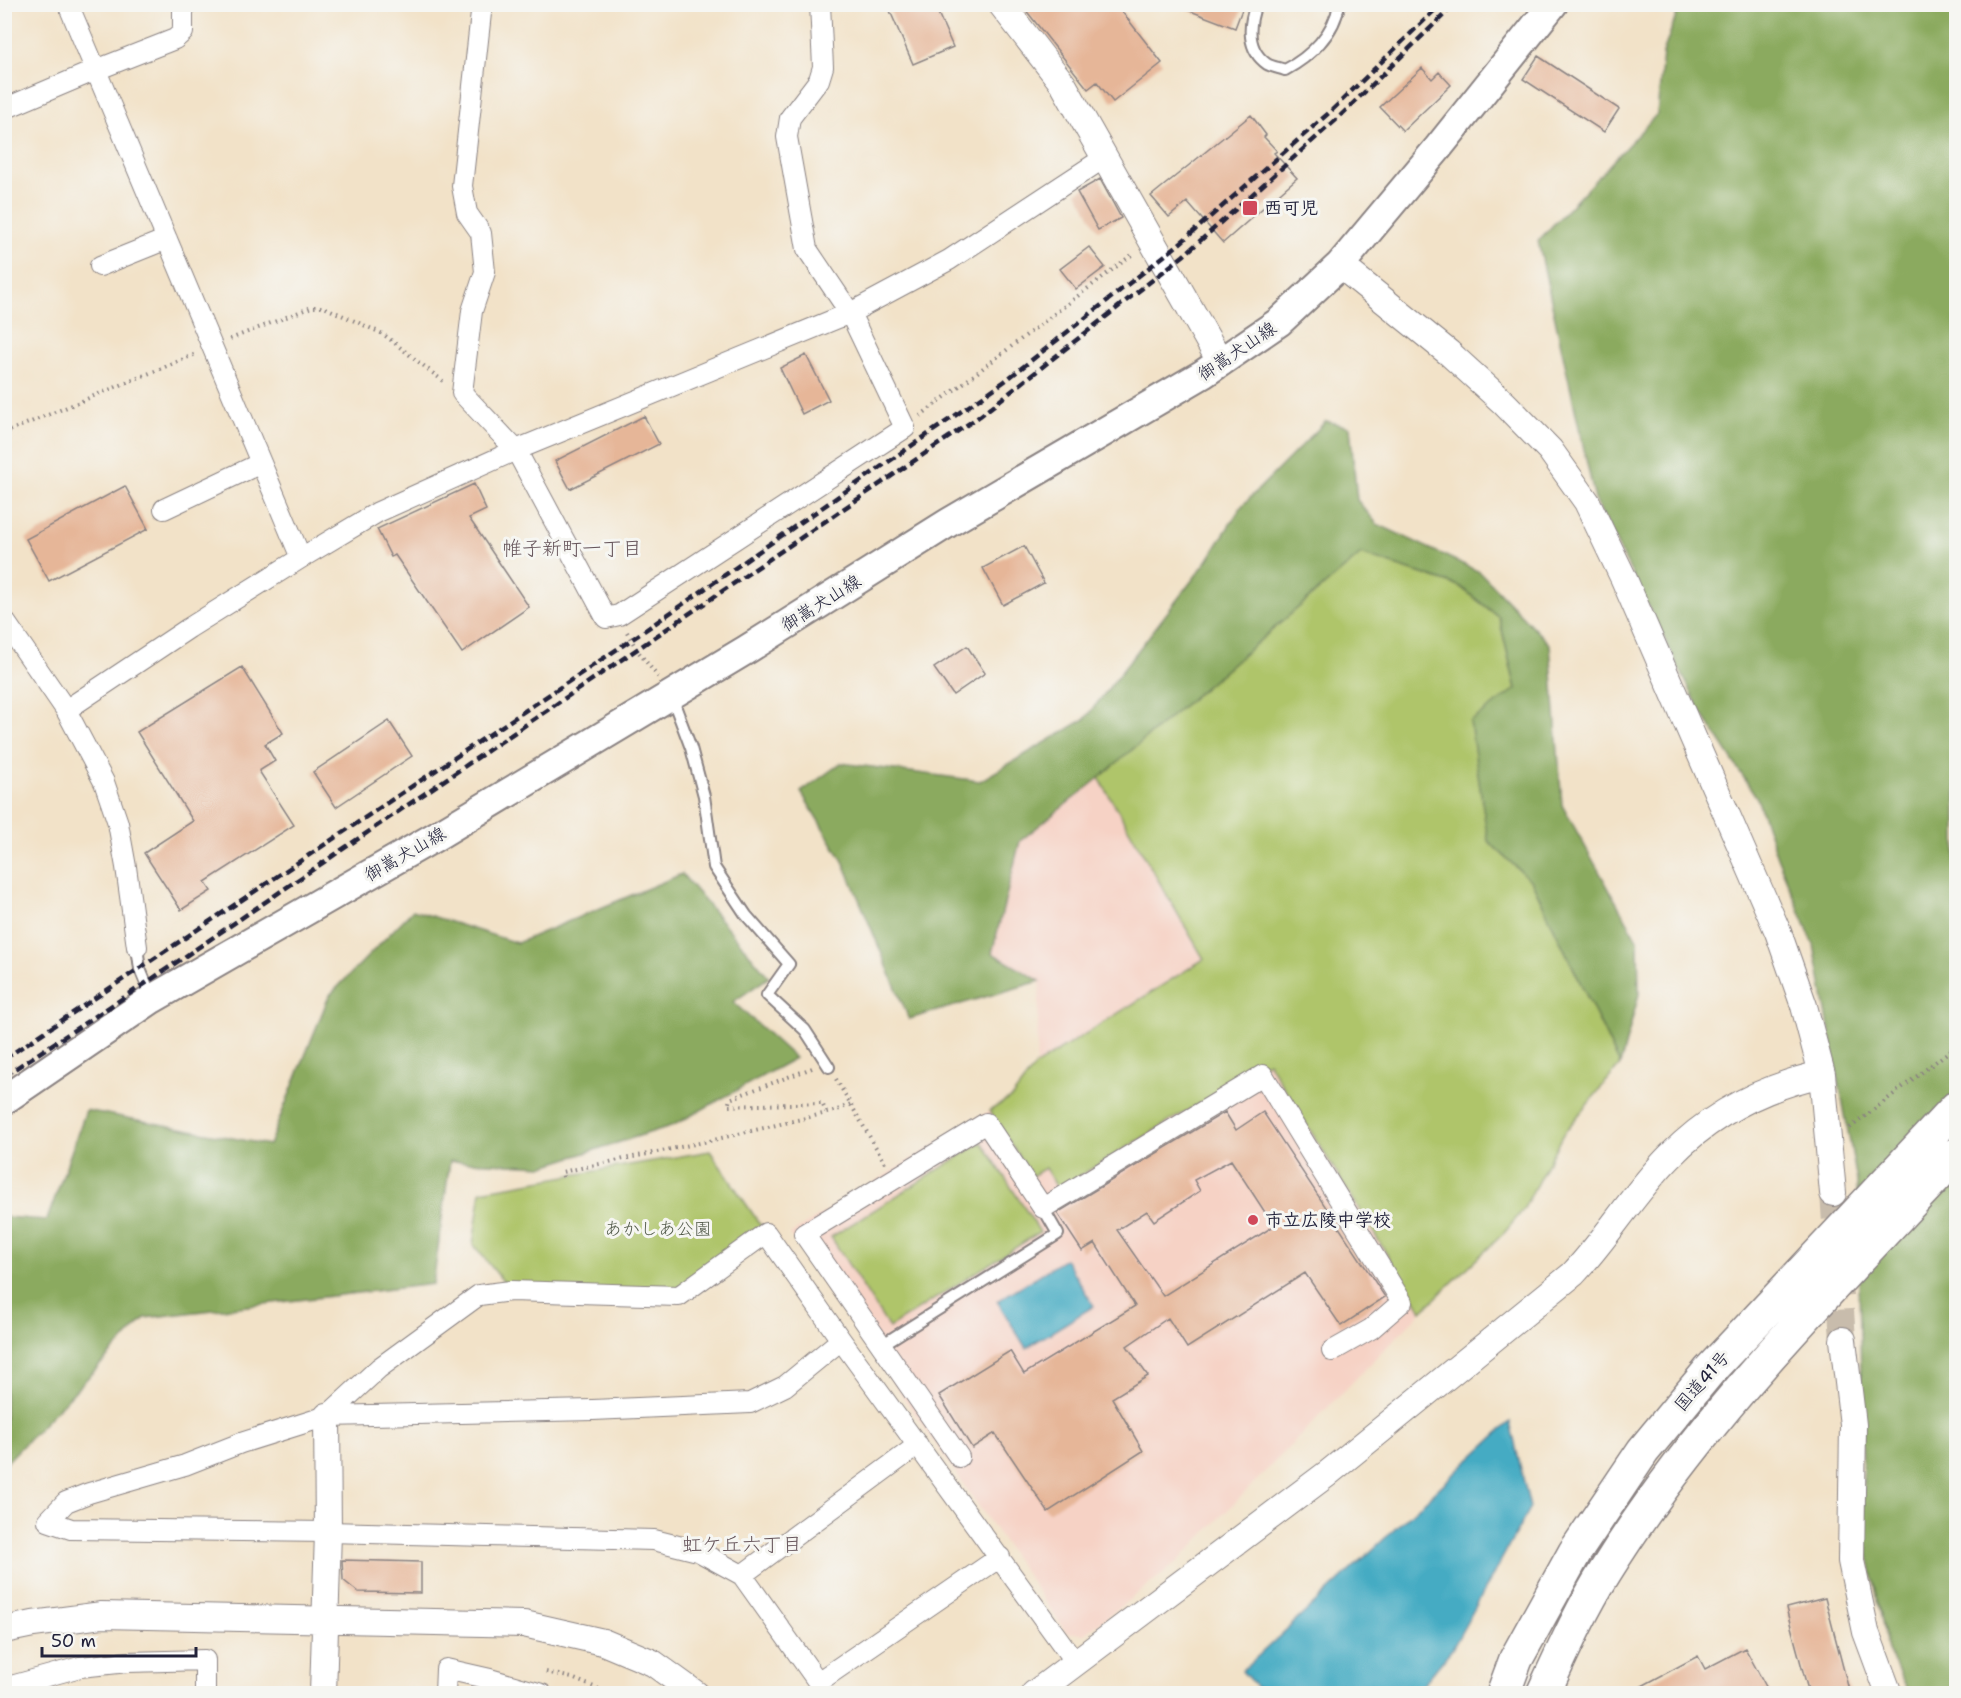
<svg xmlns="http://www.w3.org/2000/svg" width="1961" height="1698" viewBox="0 0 1961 1698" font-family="'Shantell Sans','Klee One',sans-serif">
<rect width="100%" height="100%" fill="#f6f6f2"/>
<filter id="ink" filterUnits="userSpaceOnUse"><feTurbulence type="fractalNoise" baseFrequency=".0167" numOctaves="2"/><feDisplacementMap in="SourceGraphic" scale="12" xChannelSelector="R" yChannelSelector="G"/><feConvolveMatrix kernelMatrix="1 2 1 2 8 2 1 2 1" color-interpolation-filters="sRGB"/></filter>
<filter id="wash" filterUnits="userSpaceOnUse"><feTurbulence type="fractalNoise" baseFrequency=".008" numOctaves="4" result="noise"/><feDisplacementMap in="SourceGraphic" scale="24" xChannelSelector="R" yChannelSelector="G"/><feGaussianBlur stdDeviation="1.35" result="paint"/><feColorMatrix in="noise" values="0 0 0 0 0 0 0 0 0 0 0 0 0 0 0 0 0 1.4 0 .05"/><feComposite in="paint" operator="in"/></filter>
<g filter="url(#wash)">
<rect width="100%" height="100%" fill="#f2e2c8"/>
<!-- built -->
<path fill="#f6d2c5" d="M1361 554 1471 723 1620 1065 1563 1134 1523 1210 1505 1232 1422 1311 1174 1565 1085 1634 1066 1632 790 1234 1012 1097 1036 1066 1040 981 992 953 1020 841 1099 778Z"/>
<!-- green -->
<path fill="#afc56a" stroke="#687452" stroke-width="1.5" d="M1361 554 1459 586 1499 617 1516 689 1488 841 1532 882 1620 1065 1563 1134 1523 1210 1505 1232 1422 1311 1268 1062 1058 1189 1045 1168 1032 1176 989 1111 1012 1097 1036 1065 1204 959 1099 778Z
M982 1142 1040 1232 889 1328 831 1237Z
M710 1151 766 1233 679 1296 511 1291 473 1244 481 1191Z"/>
<!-- forest -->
<path fill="#8baa5e" stroke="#56664c" stroke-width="1.5" d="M1680 5H1956V1693H1909L1888 1651 1864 1532 1857 1181 1814 945 1777 857 1757 798 1701 712 1595 500 1538 241 1657 114 1663 53Z
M1326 421 1350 427 1357 500 1377 524 1480 572 1550 645 1562 805 1638 941 1639 994 1620 1065 1532 882 1488 841 1470 722 1516 689 1499 617 1459 586 1361 554 1099 778 1020 841 992 953 1040 981 909 1019 843 861 801 792 841 763 980 781 1085 719 1207 561 1241 507Z
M682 874 769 977 733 1002 795 1058 674 1125 544 1166 450 1161 433 1284 145 1318 5 1464V1217L47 1220 86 1110 269 1145 329 996 413 910 517 943Z"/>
<!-- water -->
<path fill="#44abc3" stroke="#33667f" stroke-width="1.5" d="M1065 1259 1094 1306 1026 1348 997 1301Z
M1510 1422 1530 1508 1452 1649 1422 1686 1419 1693H1262L1242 1671Z"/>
<g id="blocks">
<!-- building -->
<path fill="#e6b698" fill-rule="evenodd" d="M887 4H934L953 47 913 64Z
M1021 4H1116L1162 63 1113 102 1097 82 1088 89Z
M1177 4H1244L1235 28 1177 6Z
M1538 56 1619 109 1604 132 1523 79Z
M1422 68 1432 79 1439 72 1451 85 1403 131 1380 107Z
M1251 115 1266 135 1264 137 1277 151 1274 153 1297 178 1223 243 1187 202 1169 217 1151 196Z
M1100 179 1121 218 1098 230 1077 192Z
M1089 247 1105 267 1076 289 1060 269Z
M806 355 829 400 802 414 780 368Z
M644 416 659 444 570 489 555 461Z
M474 484 486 510 469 518 529 607 462 653 395 555 391 557 377 529Z
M125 486 148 529 49 581 26 539Z
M1024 546 1044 583 1003 605 983 568Z
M967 646 985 673 953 695 934 668Z
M242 667 283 733 265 744 275 761 259 771 294 825 205 882 211 891 181 910 144 853 193 821 137 732Z
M389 721 412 756 336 807 313 772Z
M1225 1112 1236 1130 1263 1112 1385 1297 1341 1326 1305 1273 1187 1348 1168 1318 1127 1346 1148 1376 1112 1398 1143 1451 1048 1512 995 1433 972 1448 939 1395 1010 1351 1024 1374 1135 1306 1095 1243 1082 1251 1057 1213ZM1231 1160 1274 1226 1163 1296 1117 1230 1147 1211 1154 1221 1200 1191 1194 1180Z
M342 1560 421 1562V1593L358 1592 343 1580Z
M1825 1598 1850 1694H1809L1786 1608Z
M1745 1648 1770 1694H1627L1698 1656 1705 1669Z"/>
</g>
</g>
<g filter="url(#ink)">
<use href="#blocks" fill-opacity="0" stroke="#8a8282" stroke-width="1.5"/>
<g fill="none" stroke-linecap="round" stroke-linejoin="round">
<!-- tertiary-tunnel -->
<path stroke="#c8bcac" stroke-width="26" stroke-dasharray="26 13" stroke-linecap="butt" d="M1833 1193 1843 1340"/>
<defs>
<path id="service" d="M1256 4C1248 26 1247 50 1267 64 1272 67 1280 68 1285 70 1310 57 1335 33 1339 4
M671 695 691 748 704 796 714 867 746 915 789 964 767 995 805 1030 829 1067
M137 947 140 969 152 998
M880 1346 1058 1234 1043 1208"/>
<path id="minor" d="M68 4 301 558
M482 4 462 186 467 213 481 233 485 272 472 311 462 393 516 450 606 618 619 615 905 428 850 313 807 249 787 137 790 118 819 80 823 67 820 4
M4 109 96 70 175 39 183 32V4
M100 266 167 239
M164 509 261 463
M4 620 66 710 104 782 118 823 126 867 137 947
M66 710 189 628 301 558 378 512 516 450 850 313 949 260 1104 158
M841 1340 785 1386 750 1403 593 1410 327 1416 241 1443 185 1465 89 1493 66 1502 48 1521 71 1529 328 1532 654 1540 698 1551 742 1575 818 1682 1000 1557
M327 1416 379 1368 479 1295 511 1291 679 1296 766 1233 841 1340 1075 1662
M959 1457 804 1234 986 1123 1043 1208 1263 1075 1402 1302 1371 1329 1332 1351
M742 1575 918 1445
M4 1688 80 1667 128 1662 205 1660V1694
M445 1694 446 1669 490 1679 542 1694"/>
<path id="tertiary" d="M1001 4 1063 84 1221 363
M1340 265 1449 353 1504 403 1550 450 1587 502 1623 577 1778 932 1804 1006 1822 1074 1833 1193
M1843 1340 1853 1425 1851 1561 1866 1632 1889 1694
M4 1630 33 1624 102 1615 524 1624 603 1642 653 1663 696 1694
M323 1694 328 1532 327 1416
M1034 1694 1327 1474 1573 1274C1608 1237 1634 1192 1670 1156 1712 1113 1763 1087 1822 1074"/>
<path id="secondary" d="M4 1100 152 999 433 838 746 650 948 523 1203 374 1279 322 1340 265 1438 148 1553 4"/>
<path id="trunk" d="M1503 1694 1516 1659 1575 1552 1643 1451 1710 1370 1956 1108
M1543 1694C1562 1653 1581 1610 1605 1572 1701 1417 1833 1287 1956 1155"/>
</defs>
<!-- service casing -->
<use href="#service" stroke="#8a8282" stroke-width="14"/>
<!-- minor casing -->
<use href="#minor" stroke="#8a8282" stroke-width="22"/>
<!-- tertiary casing -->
<use href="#tertiary" stroke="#8a8282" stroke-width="28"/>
<!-- secondary casing -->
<use href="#secondary" stroke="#8a8282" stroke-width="32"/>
<!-- trunk casing -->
<use href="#trunk" stroke="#8a8282" stroke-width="36"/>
<!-- path -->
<path stroke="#8a8282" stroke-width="4" stroke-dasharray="1.5 4.5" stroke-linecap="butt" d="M230 339 312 307H324L383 334 443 381
M920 416 1133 254
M4 433 196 354
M627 632 637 650 658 677
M812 1068 730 1099 728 1106 822 1103 826 1112
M836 1079 885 1163
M1850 1128 1956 1046
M563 1177 562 1172 709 1141 835 1111 851 1104
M546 1672 572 1678 611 1694"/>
<!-- service -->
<use href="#service" stroke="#fff" stroke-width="10"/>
<!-- minor -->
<use href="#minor" stroke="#fff" stroke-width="20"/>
<!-- tertiary -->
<use href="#tertiary" stroke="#fff" stroke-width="26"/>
<!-- secondary -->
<use href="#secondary" stroke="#fff" stroke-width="28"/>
<!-- trunk -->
<use href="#trunk" stroke="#fff" stroke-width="33"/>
<!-- rail -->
<path stroke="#22223b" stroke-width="4.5" stroke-dasharray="9 4.5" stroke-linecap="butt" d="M4 1059 631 640 1005 381 1178 245 1330 112 1441 4
M4 1076 146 983 980 416 1183 256 1337 119 1455 4"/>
</g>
</g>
<!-- markers -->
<g fill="#d1495b" stroke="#f6f6f2" stroke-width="2">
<rect x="1242" y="200" width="16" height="16" rx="3"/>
<circle cx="1253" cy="1220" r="6"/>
</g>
<g text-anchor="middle" stroke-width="6" stroke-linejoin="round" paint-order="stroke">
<!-- poi labels -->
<g font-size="18" font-weight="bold" fill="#22223b" stroke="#f6f6f2" text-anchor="start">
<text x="1264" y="214">西可児</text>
<text x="1265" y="1226">市立広陵中学校</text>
</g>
<!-- street labels -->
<g font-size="18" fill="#22223b" stroke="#f6f6f2">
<text transform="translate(1237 351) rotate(-34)" y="6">御嵩犬山線</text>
<text transform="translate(821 603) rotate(-32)" y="6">御嵩犬山線</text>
<text transform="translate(405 854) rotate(-30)" y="6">御嵩犬山線</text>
<text transform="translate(1702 1381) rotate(-49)" y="6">国道41号</text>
</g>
<!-- park labels -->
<g font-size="18" fill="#535b4b" stroke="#f6f6f2">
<text x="658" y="1235">あかしあ公園</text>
</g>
<!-- neighbourhood labels -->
<g font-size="20" fill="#67565c" stroke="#f6f6f2">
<text x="572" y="555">帷子新町一丁目</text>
<text x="742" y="1551">虹ケ丘六丁目</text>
</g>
</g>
<!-- margin -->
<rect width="1961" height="1698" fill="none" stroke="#f6f6f2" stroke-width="24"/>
<!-- scale -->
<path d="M42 1647v9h154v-9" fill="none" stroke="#22223b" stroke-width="3"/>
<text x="51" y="1647" font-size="18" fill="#22223b" stroke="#f6f6f2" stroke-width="4.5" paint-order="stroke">50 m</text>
</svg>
